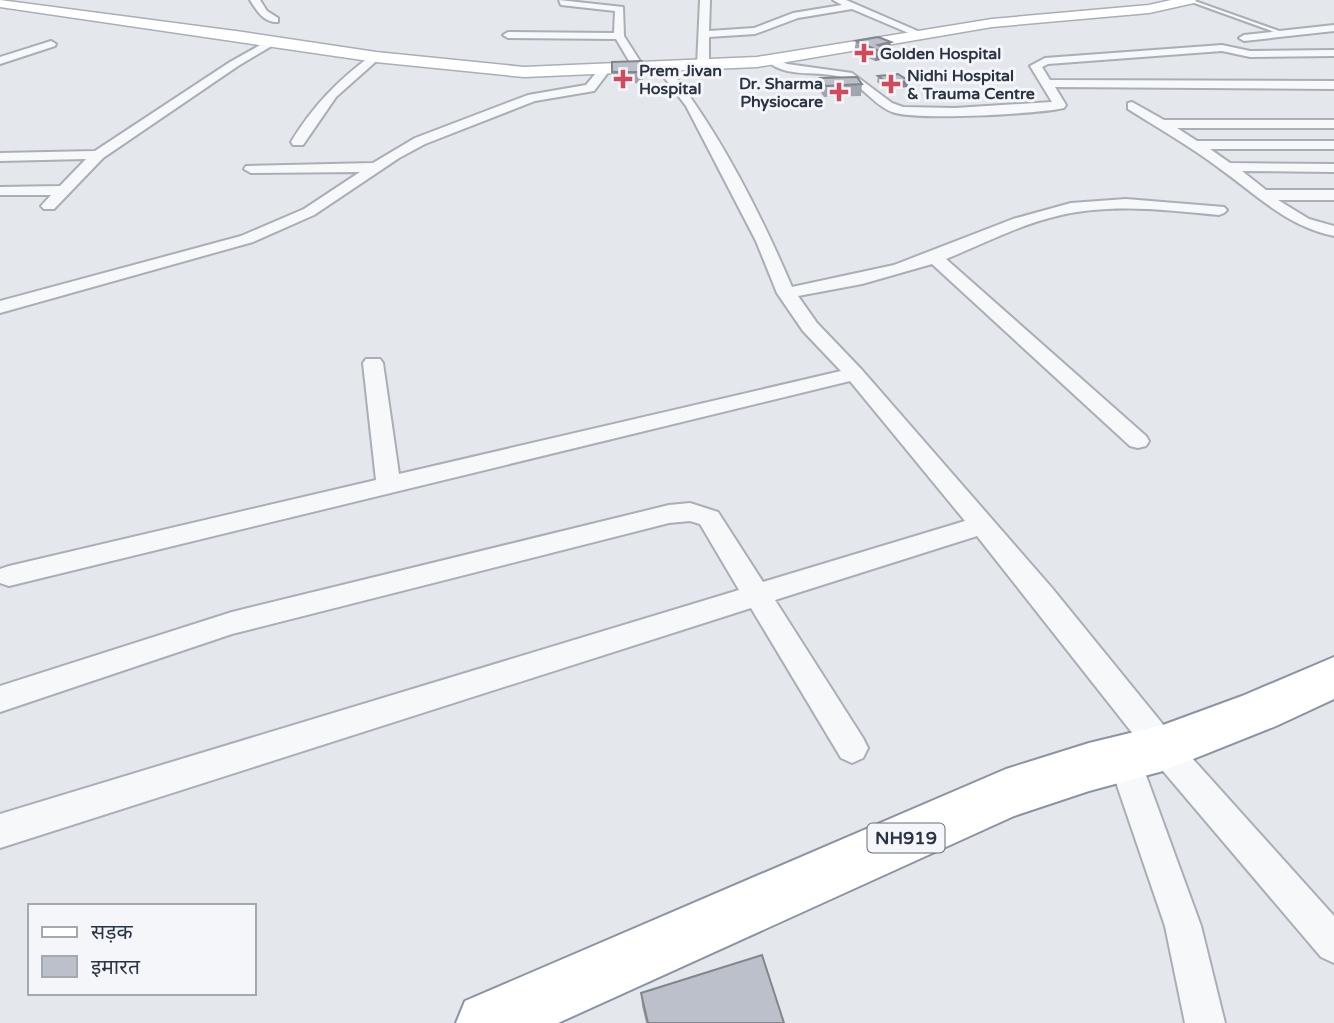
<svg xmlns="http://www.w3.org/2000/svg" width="1334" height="1023" viewBox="0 0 1334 1023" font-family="'Varela Round','Noto Sans Devanagari',sans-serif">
<rect width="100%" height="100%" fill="#e4e7ec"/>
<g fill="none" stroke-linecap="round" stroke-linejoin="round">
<defs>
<path id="lane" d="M1186 0H1192L1285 33 1280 34Z"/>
<path id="street" d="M250 0H260L267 11 278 18V22C264 23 257 11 250 0Z
M559 0 623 7 624 36 645 69 643 71H635L616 39 508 38 503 35 508 32 614 33 615 11 561 5Z
M700 0H710L709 31 754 28 793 13 842 5 833 0H846L927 35 918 37 852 9 798 18 755 34 709 37V66L703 69 697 66Z
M1334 25V31L1244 41 1239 38 1244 35Z
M271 39 280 41 238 66 103 158 54 209H44L41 206 51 195H0V187L60 186 86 159 0 161V153L95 151 230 62Z
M51 41 56 44 55 46 0 64V57Z
M1222 45 1250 51 1334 50V56L1250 57 1222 51 1048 64 1042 67 1050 80 1334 81V89L1055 87 1066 105 1064 108C1036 114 917 121 892 112 874 105 862 85 844 78 819 69 787 80 766 60L772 57 787 64 852 73 892 103 903 107 955 108 1052 102 1030 66 1045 58Z
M372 55 381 57 336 97 303 145H293L291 142C313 106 338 80 372 55Z
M659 66H667C719 131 759 210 792 287L894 265 1013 219 1071 203 1126 199 1224 207 1227 210 1224 213 1219 215C1165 210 1110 203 1057 216 1019 225 983 244 946 259L1146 436 1149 441 1146 446 1138 448 1130 446 932 264 862 284 798 296 817 323 862 370 1052 588 1174 738 1334 916V963L1321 957 1152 758 977 536 775 600 863 738 868 748 863 758 852 763 841 758 751 608 0 848V814L739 590 700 524 690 521 669 523 232 634 0 712V686L232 612 669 505 690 503 718 512 763 582 965 521 850 381 9 586 0 583V569L9 566 376 480 363 363 366 359H380L383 363 399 474 841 371 803 331 777 293 756 241 686 106 657 68Z
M604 67 610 70 594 91 535 101 425 144 399 158 314 215 253 242 0 313V301L241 236 304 209 360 172 251 173 244 169 246 166 373 163 415 138 528 95 586 85 600 68Z
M1132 102 1164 120H1334V128H1177L1197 141H1334V149H1210L1230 163 1334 164V172L1242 171 1266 190H1334V200H1278L1309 219 1334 226V236C1286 226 1257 195 1219 168 1190 146 1158 128 1128 109V103Z
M1124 744 1135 748 1140 759 1201 926 1225 1023H1185L1165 926 1108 759 1113 748Z"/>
<path id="secondary" d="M0 0 243 32 376 52 524 67 757 57 992 19 1149 5 1171 0H1196L1194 3 1149 13 992 27 757 67 524 77 376 62 0 7Z"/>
<path id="highway" d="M1334 657V699L1276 726 1163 771 1089 791 1014 816 558 1023H456L465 1001 1006 769 1089 743 1163 725 1242 696Z"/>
</defs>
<!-- lane casing -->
<use href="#lane" stroke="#a9aeb7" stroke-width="4"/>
<!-- street casing -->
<use href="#street" stroke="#a9aeb7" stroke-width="4"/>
<!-- secondary casing -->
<use href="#secondary" stroke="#a9aeb7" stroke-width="3"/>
<!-- highway casing -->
<use href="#highway" stroke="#8b94a3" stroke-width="4"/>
<!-- lane -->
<use href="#lane" fill="#f7f8fa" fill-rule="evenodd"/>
<!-- street -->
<use href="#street" fill="#f7f8fa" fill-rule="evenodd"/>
<!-- secondary -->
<use href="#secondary" fill="#fff" fill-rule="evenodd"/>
<!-- highway -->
<use href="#highway" fill="#fff" fill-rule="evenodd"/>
</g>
<!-- wall -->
<path fill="#a1a5ae" d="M856 41 889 53 886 54 885 59 875 61 854 52Z
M642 61 643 83 612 84V62Z
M878 76 909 81 907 87 887 89 877 82Z
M820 78 862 84 861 96 824 97 819 90Z
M641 993 784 1023H646L642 1006Z"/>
<!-- shaded-wall -->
<path fill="#83868d" d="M891 42 889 53 886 54 885 59 875 61 878 45Z
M909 81 907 87 887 89 888 83Z"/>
<!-- building -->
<path fill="#bbc0ca" stroke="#83868d" stroke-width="2" d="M878 37 891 42 878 45 887 49 877 50 856 41Z
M642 61 643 72H612V62Z
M898 74 909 81 888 83 878 76Z
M857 77 862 84 826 86 820 78Z
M762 955 784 1023H648L641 993Z"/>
<!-- markers -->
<g fill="#d1495b" stroke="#f4f6f9" stroke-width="2.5">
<path d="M860.5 42.5h7v7h7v7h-7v7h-7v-7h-7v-7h7z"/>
<path d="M619.5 68.5h7v7h7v7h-7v7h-7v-7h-7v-7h7z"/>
<path d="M887.5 73.5h7v7h7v7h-7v7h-7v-7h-7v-7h7z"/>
<path d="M835.5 81.5h7v7h7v7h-7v7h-7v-7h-7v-7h7z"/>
</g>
<g text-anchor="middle" stroke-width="6" stroke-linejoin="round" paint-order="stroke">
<!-- far-poi labels -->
<g font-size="16" font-weight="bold" fill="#2b3445" stroke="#f4f6f9" text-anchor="start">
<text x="880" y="59">Golden Hospital</text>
<text x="639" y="76">Prem Jivan<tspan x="639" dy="18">Hospital</tspan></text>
<text x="907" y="81">Nidhi Hospital<tspan x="907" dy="18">&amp; Trauma Centre</tspan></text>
<text x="823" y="89" text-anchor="end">Dr. Sharma<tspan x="823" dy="18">Physiocare</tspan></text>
</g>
<!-- shield labels -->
<rect fill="#f4f6f9" stroke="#676e7b" stroke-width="2" x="867.5" y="823.5" width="77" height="29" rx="5"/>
<g font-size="18" font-weight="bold" fill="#2b3445">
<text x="906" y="844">NH919</text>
</g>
</g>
<!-- legend -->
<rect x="28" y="904" width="228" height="91" fill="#f4f6f9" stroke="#a4a8b1" stroke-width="2"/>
<rect x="42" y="927" width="35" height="10" fill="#ffffff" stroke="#a4a8b1" stroke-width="2"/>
<text x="91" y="939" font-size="21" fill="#2b3445">सड़क</text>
<rect x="42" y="956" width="35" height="21" fill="#bbc0ca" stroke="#a4a8b1" stroke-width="2"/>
<text x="91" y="974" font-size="21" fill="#2b3445">इमारत</text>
</svg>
